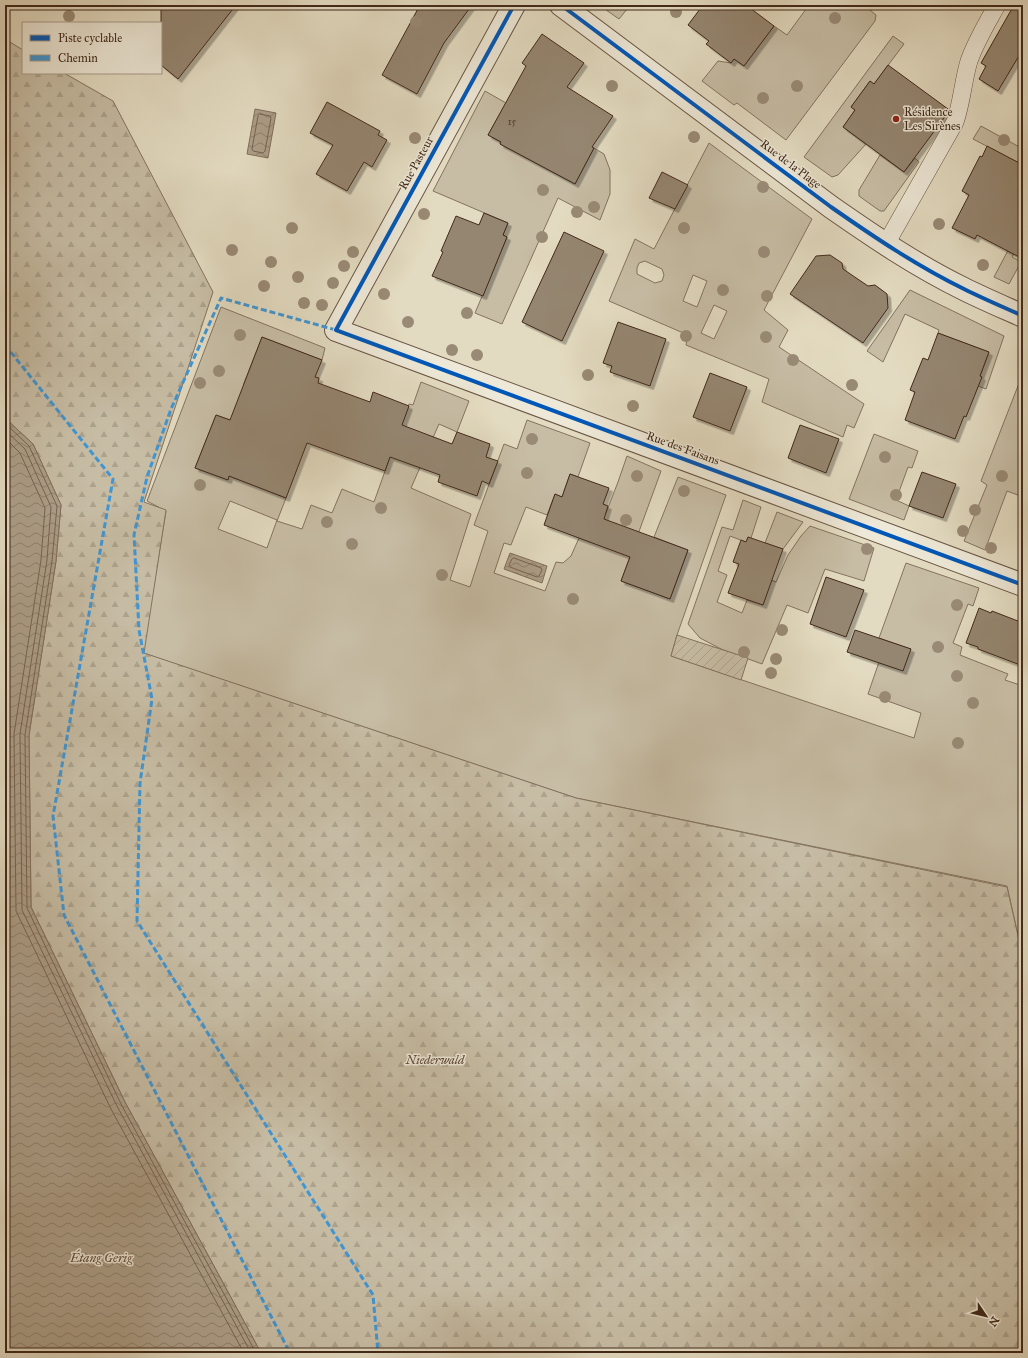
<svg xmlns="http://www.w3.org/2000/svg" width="1028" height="1358" viewBox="0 0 1028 1358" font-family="'IM FELL Great Primer',serif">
<defs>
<pattern id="forest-firs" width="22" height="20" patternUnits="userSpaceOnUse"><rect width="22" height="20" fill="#c7bda5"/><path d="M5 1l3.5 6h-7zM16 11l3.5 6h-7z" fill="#aca28d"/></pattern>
<pattern id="garden-furrows" width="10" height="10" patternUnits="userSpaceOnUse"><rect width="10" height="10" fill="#c7bda5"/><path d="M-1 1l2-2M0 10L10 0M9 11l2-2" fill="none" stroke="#aca28d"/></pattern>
<pattern id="water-waves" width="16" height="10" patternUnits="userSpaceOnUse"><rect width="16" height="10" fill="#ac9e88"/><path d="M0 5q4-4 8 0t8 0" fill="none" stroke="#8e816e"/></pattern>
<filter id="shadow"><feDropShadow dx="3.5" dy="3.5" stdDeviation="0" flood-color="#0004"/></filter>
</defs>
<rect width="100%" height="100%" fill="#e3dbc1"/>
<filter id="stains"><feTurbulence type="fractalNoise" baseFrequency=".005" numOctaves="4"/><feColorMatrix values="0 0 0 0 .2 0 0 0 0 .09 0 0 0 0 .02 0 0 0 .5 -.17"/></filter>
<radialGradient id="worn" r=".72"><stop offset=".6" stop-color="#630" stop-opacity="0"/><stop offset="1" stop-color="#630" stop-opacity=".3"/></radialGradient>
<!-- grass -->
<path fill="#c7bda5" stroke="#847360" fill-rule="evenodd" d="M599 5H625L628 8 619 19Z
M809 5H864L876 15 875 21 786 140 737 103 734 105 702 81 718 61 731 63 734 59 744 66 774 26 787 35Z
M893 36 904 44 874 84 870 81 851 107 855 110 843 127 866 144 838 175 832 177 804 157Z
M485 91 506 103 488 135 501 142 500 144 575 184 594 148 604 154 610 170V194L600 220 558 198 502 324 475 313 507 237 503 235 508 223 433 191Z
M981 126 1023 149V165L973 139Z
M709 143 812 219 764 310 788 330 779 347 864 404 854 428 847 425 843 437 762 402 769 379 686 345 688 335 609 301 635 239 654 249ZM645 261 662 269 664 275 662 281 655 283 637 274V268L639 263ZM693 275 707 281 697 307 683 301ZM714 305 727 311 714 339 701 333Z
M880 155 904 172 915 158 919 162 884 211H880L859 196V190Z
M1023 222V237L1012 257 1021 262 1009 284 994 277Z
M910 290 1004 336 986 389 978 386 980 376 989 352 938 333 939 330 905 314 883 362 867 351Z
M221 307 325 348 322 360 262 337 244 383 242 424 216 415 195 468 228 480 229 476 286 498 277 521 302 529 311 505 332 513 342 489 374 502 409 404 413 405 421 382 469 401 457 432 439 424 411 488 471 514 450 580 470 587 488 531 474 525 504 444 517 449 527 420 590 443 578 477 570 474 562 497 555 494 547 515 526 507 511 545 504 543 494 573 545 591 556 562 563 563 571 556 579 538 606 513 618 482 627 456 661 471 621 581 670 599 688 550 654 537 678 477 726 495 677 635 671 656 914 738 921 713 868 694 879 662 911 649 879 638 906 563 979 588 973 606 968 604 953 643 962 647 960 655 1008 674 1005 680 1023 686V958L1007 886 576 798 143 653 166 511 147 501ZM230 501 277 520 267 548 218 529Z
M1023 373V497L1007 491 985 550 964 541 987 485 981 481Z
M874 434 918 451 912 468 908 467 896 500 909 506 904 520 849 499Z
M743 500 761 507 751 538 748 537 746 542 730 536 718 571 727 575 717 602 742 613 747 600 763 605 771 580 776 582 788 555 801 536 810 526 874 548 864 581 825 569 808 613 787 605 762 664 721 649 700 638 688 624 722 527 733 530Z
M777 512 803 522 783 549 765 543Z"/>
<!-- forest -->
<path fill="url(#forest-firs)" stroke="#847360" d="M5 39 23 50V73H64L113 101 213 292 144 502 166 510 144 653 576 798 1007 887 1023 958V1353H260V1351L125 1102 31 907 29 735 56 561 61 505 33 444 5 418Z"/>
<!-- garden -->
<path fill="url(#garden-furrows)" stroke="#847360" d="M677 635 748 658 741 680 671 656Z"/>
<!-- water -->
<path fill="url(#water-waves)" stroke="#816f5c" d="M255 109 276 113 268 158 247 154Z
M5 418 33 444 61 505 56 561 29 735 31 907 125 1102 260 1351V1353H5Z
M510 553 547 566 542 583 504 569Z"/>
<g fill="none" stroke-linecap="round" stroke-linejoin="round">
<!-- shore -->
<path stroke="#766451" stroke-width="1" d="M260 114 270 116 271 118 265 151 263 153 253 151 252 149 258 116Z
M5 423 29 446 57 506 52 561 25 735 27 908 121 1104 256 1353
M5 430 25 449 51 507 47 560 20 734 22 910 117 1106 251 1353
M5 438 20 453 45 508 41 560 14 734 16 911 111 1109 244 1353
M514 558 541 568 542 570 539 576 537 577 510 567 509 565 512 559Z"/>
</g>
<!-- building -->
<path fill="#958671" stroke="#41291a" filter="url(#shadow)" d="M161 5H236L178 79 161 65Z
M420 5H472L444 43 417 94 382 75Z
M703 5H746L774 26 744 66 734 59 731 63 706 44 709 41 688 25Z
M1014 5H1023V49L998 91 979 79 986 66 981 63Z
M542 34 584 63 567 87 613 116 592 147 594 148 575 184 500 144 501 142 488 135 526 66 522 63Z
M888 65 948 109 947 114 904 172 843 127 855 110 851 107 870 81 874 84Z
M327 102 380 131 378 135 387 140 372 167 364 162 347 191 316 174 333 145 310 133Z
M987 146 1023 165V259L977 235 975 239 952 228 969 195 962 191 980 156 982 157Z
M662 172 688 185 675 209 649 198Z
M484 213 508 223 503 235 507 237 483 296 432 276 443 252 441 251 456 216 479 225Z
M564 232 604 251 562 341 522 322Z
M830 255 842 263 843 269 868 286 875 285 887 294 888 308 863 343 790 294 816 256Z
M618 322 666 339 650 386 610 372 612 366 603 363Z
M938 333 989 352 980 376 982 377 966 417 964 416 955 439 905 420 915 392 910 390 923 358 928 360Z
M262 337 322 360 315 377 319 378 318 383 370 402 373 392 409 406 402 425 452 444 457 432 490 444 486 457 498 461 489 484 482 481 477 496 438 482 440 475 390 457 385 471 307 443 286 498 229 476 228 480 195 468 216 415 230 420Z
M710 373 747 387 730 431 693 417Z
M800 425 839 439 826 473 788 458Z
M922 472 956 484 943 518 909 506Z
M570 474 609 488 603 504 608 506 604 519 688 550 670 599 621 581 630 557 544 525 555 494 562 497Z
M748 537 783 549 763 605 728 593 739 564 733 562 741 540 746 542Z
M826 577 864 590 846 637 810 624Z
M979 608 991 613 992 611 1023 623V666L978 649V647L966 643Z
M855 630 911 649 903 671 847 652Z"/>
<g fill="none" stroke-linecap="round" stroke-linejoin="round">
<defs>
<path id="service" d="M886 244 955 122C962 102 963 81 969 61 976 41 987 23 997 5"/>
<path id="minor" d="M514 5 336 330 1023 585
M561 5 831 207C874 237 917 266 964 289 984 299 1003 307 1023 316"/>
</defs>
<!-- service casing -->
<use href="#service" stroke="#6a5644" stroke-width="18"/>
<!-- minor casing -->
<use href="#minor" stroke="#6a5644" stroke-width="24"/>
<!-- service -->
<use href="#service" stroke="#ede8d7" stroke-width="17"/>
<!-- minor -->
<use href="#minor" stroke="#ede8d7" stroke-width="22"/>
<!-- quiet -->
<path stroke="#3f96d4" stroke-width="3" stroke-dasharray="6 3" stroke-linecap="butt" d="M336 330 221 298 171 409 147 477 134 535 139 630 152 699 140 783 137 921 373 1295 378 1353
M5 345 113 479 53 816 64 915 290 1353"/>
<defs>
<path id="cycleway" d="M514 5 336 330 1023 585
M561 5 831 207C874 237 917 266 964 289 984 299 1003 307 1023 316"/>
</defs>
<!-- cycleway casing -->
<use href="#cycleway" stroke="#ede8d7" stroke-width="6"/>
<!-- cycleway -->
<use href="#cycleway" stroke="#0057b8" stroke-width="4"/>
</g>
<!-- trees -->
<g fill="#998a75">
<circle cx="676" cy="12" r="6"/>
<circle cx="69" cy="16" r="6"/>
<circle cx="835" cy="18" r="6"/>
<circle cx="416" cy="22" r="6"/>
<circle cx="612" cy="86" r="6"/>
<circle cx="797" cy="86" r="6"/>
<circle cx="763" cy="98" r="6"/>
<circle cx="694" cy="137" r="6"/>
<circle cx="415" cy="138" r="6"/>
<circle cx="1004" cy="140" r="6"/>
<circle cx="763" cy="187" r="6"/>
<circle cx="543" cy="190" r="6"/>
<circle cx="594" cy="207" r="6"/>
<circle cx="577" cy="212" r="6"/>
<circle cx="424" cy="214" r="6"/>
<circle cx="939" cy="224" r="6"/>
<circle cx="292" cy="228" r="6"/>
<circle cx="684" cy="228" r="6"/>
<circle cx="542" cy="237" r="6"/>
<circle cx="232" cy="250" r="6"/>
<circle cx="353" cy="252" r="6"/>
<circle cx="764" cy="252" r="6"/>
<circle cx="271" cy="262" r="6"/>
<circle cx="983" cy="265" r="6"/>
<circle cx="344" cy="266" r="6"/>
<circle cx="298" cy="277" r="6"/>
<circle cx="333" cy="283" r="6"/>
<circle cx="264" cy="286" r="6"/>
<circle cx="723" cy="290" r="6"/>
<circle cx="384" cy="294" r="6"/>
<circle cx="767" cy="296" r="6"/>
<circle cx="304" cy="303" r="6"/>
<circle cx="322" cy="305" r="6"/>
<circle cx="467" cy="313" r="6"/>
<circle cx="408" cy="322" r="6"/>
<circle cx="240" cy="335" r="6"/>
<circle cx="686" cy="336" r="6"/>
<circle cx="766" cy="337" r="6"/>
<circle cx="452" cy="350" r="6"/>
<circle cx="477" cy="355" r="6"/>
<circle cx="793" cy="360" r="6"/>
<circle cx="219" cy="371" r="6"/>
<circle cx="588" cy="375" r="6"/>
<circle cx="200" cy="383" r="6"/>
<circle cx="852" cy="385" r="6"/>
<circle cx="633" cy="406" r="6"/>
<circle cx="532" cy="439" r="6"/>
<circle cx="885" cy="457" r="6"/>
<circle cx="527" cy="473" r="6"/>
<circle cx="637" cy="476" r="6"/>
<circle cx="1002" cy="476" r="6"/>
<circle cx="200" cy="485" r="6"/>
<circle cx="684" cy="491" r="6"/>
<circle cx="896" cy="495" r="6"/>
<circle cx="381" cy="508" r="6"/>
<circle cx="975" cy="510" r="6"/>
<circle cx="626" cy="520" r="6"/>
<circle cx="327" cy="522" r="6"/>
<circle cx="963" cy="531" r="6"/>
<circle cx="352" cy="544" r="6"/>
<circle cx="991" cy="548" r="6"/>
<circle cx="867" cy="549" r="6"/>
<circle cx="442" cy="575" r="6"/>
<circle cx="573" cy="599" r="6"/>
<circle cx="957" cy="605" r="6"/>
<circle cx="782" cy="630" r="6"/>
<circle cx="938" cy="647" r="6"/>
<circle cx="744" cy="652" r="6"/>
<circle cx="776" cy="659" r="6"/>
<circle cx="771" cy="673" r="6"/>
<circle cx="957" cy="676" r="6"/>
<circle cx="885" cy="697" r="6"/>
<circle cx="973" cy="703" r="6"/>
<circle cx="958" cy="743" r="6"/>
</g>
<!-- markers -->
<circle fill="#8f2418" stroke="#ede8d7" stroke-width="1.5" cx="896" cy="119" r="4"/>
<g text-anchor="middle" stroke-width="3" stroke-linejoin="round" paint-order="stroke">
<!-- number labels -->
<g font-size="10" fill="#564030">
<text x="512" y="125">15</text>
</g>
<!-- poi labels -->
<g font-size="12" fill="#41291a" stroke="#ede8d7" text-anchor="start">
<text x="904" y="116">Résidence<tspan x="904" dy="14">Les Sirènes</tspan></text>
</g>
<!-- street labels -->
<g font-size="12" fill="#41291a" stroke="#ede8d7">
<text transform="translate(416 163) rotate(-61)" y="4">Rue Pasteur</text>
<text transform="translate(791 164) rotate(37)" y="4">Rue de la Plage</text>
<text transform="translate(683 448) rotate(20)" y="4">Rue des Faisans</text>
</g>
<!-- park labels -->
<g font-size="12" font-style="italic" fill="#5c4736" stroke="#ede8d7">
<text x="435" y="1064">Niederwald</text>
</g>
<!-- water labels -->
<g font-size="13" font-style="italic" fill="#614c3b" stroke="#ede8d7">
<text x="101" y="1262">Étang Gerig</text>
</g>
</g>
<!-- margin -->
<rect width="1028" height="1358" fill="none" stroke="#e3dbc1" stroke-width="20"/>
<rect x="6" y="6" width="1016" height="1346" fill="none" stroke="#41291a" stroke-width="2"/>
<rect x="10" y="10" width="1008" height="1338" fill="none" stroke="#41291a"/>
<!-- legend -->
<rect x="22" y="22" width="140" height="52" fill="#ede8d7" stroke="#a89c8b"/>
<rect x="30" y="35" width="20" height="6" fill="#0057b8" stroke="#a89c8b"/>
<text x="58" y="42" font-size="12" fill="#41291a">Piste cyclable</text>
<rect x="30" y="55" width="20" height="6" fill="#3f96d4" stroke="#a89c8b"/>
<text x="58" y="62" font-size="12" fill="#41291a">Chemin</text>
<!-- north arrow -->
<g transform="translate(986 1316) rotate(125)" stroke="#ede8d7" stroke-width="3" paint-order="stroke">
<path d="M0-3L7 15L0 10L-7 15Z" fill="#41291a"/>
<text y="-6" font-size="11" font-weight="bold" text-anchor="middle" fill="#41291a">N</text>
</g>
<rect width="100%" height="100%" filter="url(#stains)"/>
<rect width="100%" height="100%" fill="url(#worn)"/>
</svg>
